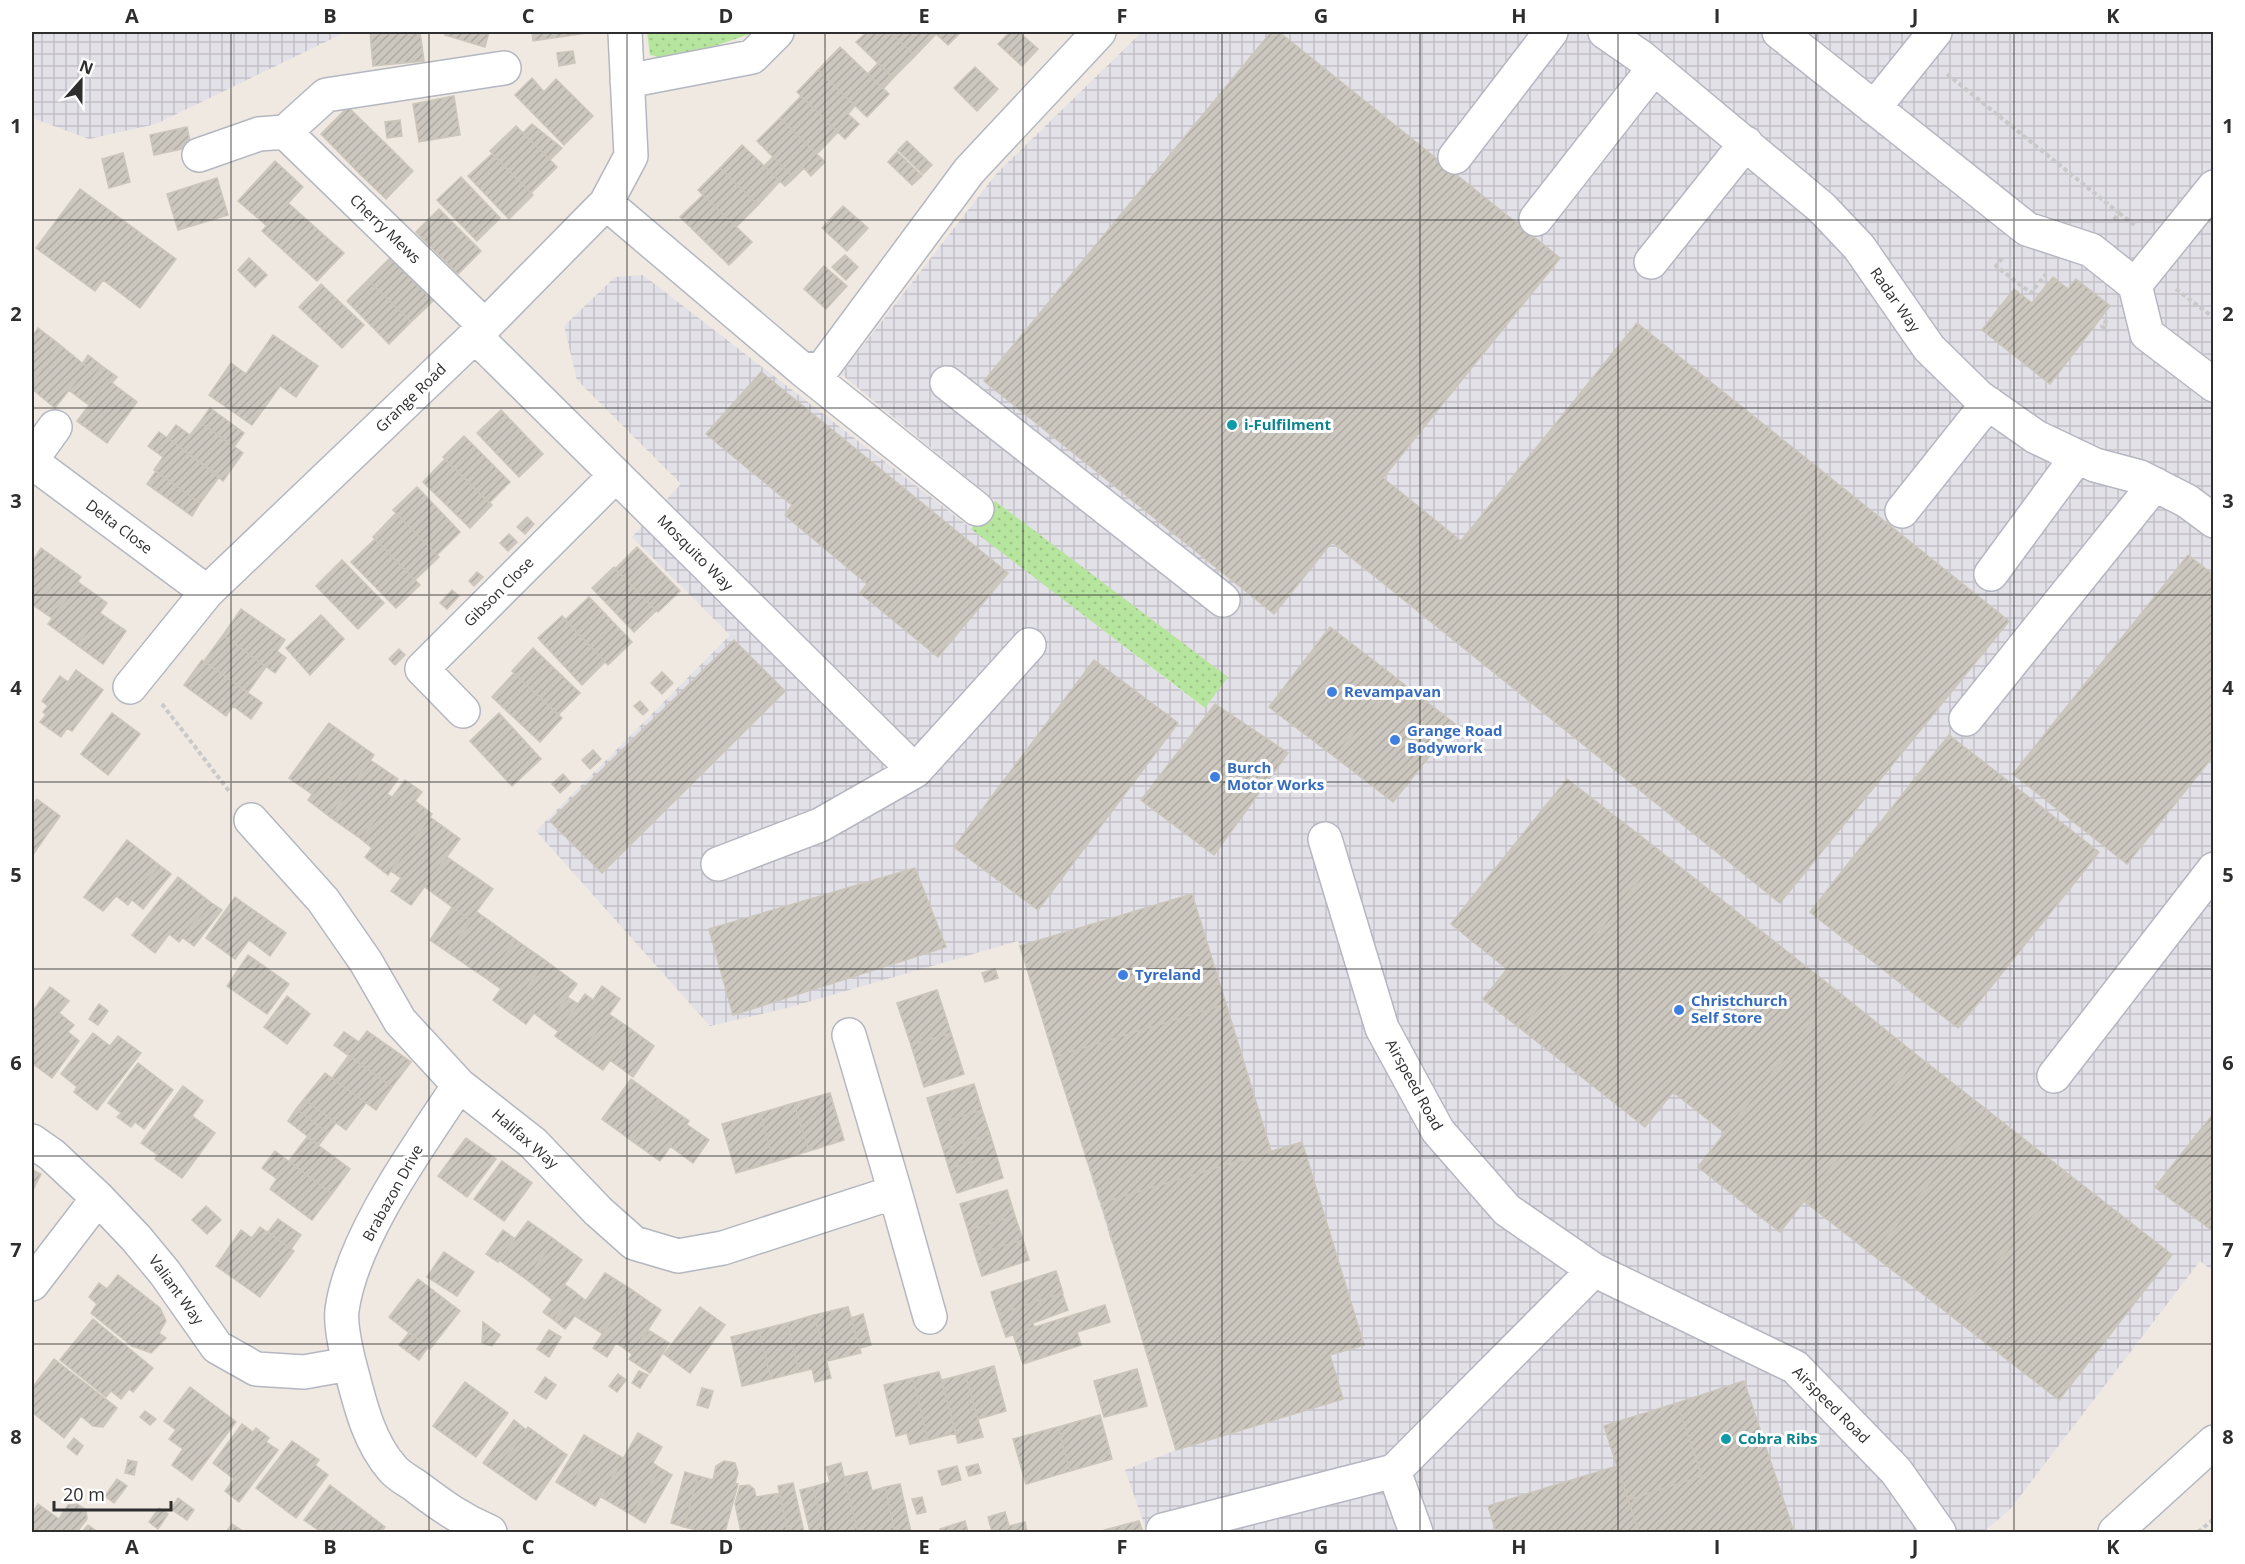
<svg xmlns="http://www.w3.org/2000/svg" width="2245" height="1564" viewBox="0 0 2245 1564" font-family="'Open Sans',sans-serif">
<defs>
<pattern id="industrial-grid" width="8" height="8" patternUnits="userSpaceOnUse" patternTransform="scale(1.5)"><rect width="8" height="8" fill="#e3e1e8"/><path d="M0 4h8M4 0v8" fill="none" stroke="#c3c1c7"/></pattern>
<pattern id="grass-dots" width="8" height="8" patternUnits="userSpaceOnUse" patternTransform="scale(1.5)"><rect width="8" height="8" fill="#b6e59e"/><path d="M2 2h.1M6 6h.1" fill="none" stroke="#9dc588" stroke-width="1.8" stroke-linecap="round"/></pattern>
<pattern id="building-hatch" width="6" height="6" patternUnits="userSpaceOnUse" patternTransform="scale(1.5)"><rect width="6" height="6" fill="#cbc7bf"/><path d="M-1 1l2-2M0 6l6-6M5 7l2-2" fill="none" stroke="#afaba4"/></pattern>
</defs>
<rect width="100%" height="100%" fill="#efe9e1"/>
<!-- industrial -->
<path fill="url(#industrial-grid)" d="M32 32H346L156 124 89 139 32 118Z
M1142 32H2213V1271L2200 1261 2011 1508 1984 1532H1147L1125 1470 1176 1450 1018 941 787 1008 710 1026 536 831 730 635 632 537 681 484 577 380 564 326 615 277 643 275 1204 708 1227 677 995 501 841 374 996 174Z"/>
<!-- grass -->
<path fill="url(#grass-dots)" d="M647 32H756L673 60 650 55Z
M995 501 1228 677 1205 708 971 529Z"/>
<!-- building -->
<path fill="url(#building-hatch)" stroke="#cbc5ba" stroke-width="1.5" d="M370 32H420L424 61 373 66Z
M446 32H489L485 47 445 35Z
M532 32H586V33L533 41Z
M867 32H890L915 56 893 78 856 42Z
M890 32H934L936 34 915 56Z
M934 32H961L948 45Z
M1010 32H1019L1038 49 1022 66 998 44Z
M1271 32H1279L1560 258 1383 478 1461 541 1637 323 2009 621 1780 903 1332 542 1274 614 984 381Z
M840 47 889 94 867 117 818 70Z
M573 51 575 63 559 66 557 53Z
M878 63 893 78 883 89 868 74Z
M975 67 998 89 977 111 954 88Z
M818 70 855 106 848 114 859 124 845 139 797 92Z
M532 78 544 92 556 79 593 116 564 145 515 95Z
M454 96 460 135 419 142 413 104Z
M801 96 838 132 817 154 780 118Z
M348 107 388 146 360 174 321 134Z
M780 118 825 162 811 176 804 168 794 178 757 141Z
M400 120 402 136 387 138 385 122Z
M532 124 562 148 550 160 523 133Z
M516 126 557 167 531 193 490 151Z
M187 127 191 147 154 155 150 135Z
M907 141 932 165 923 174 898 150Z
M742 145 780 181 758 205 720 168Z
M388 146 413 171 386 199 360 174Z
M897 152 922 176 912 185 888 162Z
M123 153 130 182 109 188 102 159Z
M492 154 533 195 509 219 468 176Z
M773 157 794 178 785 186 764 166Z
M275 161 303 187 267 226 238 201Z
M720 168 758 205 736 227 698 190Z
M461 177 500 218 477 241 437 200Z
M217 178 228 215 178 230 167 194Z
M80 189 176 259 140 308 103 280 95 291 36 248Z
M703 195 752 242 729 265 680 217Z
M288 203 344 253 317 281 262 231Z
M843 206 868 228 847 251 822 228Z
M439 209 481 251 458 274 416 232Z
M845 255 858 267 846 280 832 267Z
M249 258 267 275 255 287 238 270Z
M390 258 433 301 411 322 368 280Z
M824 266 847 286 826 309 804 289Z
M2053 277 2068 289 2076 279 2110 306 2050 384 1982 330 2014 289 2032 303Z
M368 280 411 322 389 344 347 301Z
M321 284 364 325 342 348 299 307Z
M38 328 60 345 32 383V337Z
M273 335 318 366 296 397 280 386 252 425 209 395 231 363 246 374Z
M60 345 87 367 55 408 32 389V383Z
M88 355 102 366 78 397 69 390 87 367 83 363Z
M102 366 117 377 112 383 108 380 89 405 78 397Z
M761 372 1008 573 938 657 860 593 867 584 785 515 792 505 706 434Z
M108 380 137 402 107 443 77 421Z
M210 408 244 433 234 447 200 422Z
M501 410 543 454 519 477 477 433Z
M200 422 243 453 223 481 167 437 176 425 190 435Z
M159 432 220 476 200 503 154 470 163 457 148 446Z
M464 436 510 482 489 503 443 457Z
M445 459 492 505 470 528 423 482Z
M156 471 200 503 192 516 147 484Z
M417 487 460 532 437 555 393 510Z
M396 513 439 557 415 580 373 537Z
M527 517 534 524 525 534 517 527Z
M509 534 517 542 508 551 500 543Z
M375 539 420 585 396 608 351 562Z
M637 547 680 591 658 612 615 569Z
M41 548 66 566 36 607 32 604V562Z
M2188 555 2214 575V755L2127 864 2013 774Z
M342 560 384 603 358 629 316 586Z
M66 566 81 577 52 618 36 607Z
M614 567 656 611 634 632 592 588Z
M477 572 483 577 474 586 469 581Z
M78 582 107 603 77 645 48 624Z
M452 590 459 596 447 609 440 603Z
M589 597 632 642 608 665 565 620Z
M241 609 285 640 277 651 286 658 275 673 223 635Z
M100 613 126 631 103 664 77 645Z
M321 615 344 639 310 675 286 648Z
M562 616 605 662 582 685 538 638Z
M1330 627 1396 678 1335 757 1269 707Z
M223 635 266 667 248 692 204 661Z
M734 640 785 691 602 873 550 821Z
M533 648 580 693 558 715 512 671Z
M399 649 405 655 395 665 389 659Z
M202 660 262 703 251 719 233 706 226 716 184 685Z
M1094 660 1178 723 1038 910 954 847Z
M76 670 103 690 72 731 67 728 61 737 40 722 46 715 43 712 48 706 42 701 60 676 68 682Z
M662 672 673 683 662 694 651 683Z
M514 673 562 718 540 742 492 697Z
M1396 678 1455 724 1393 802 1335 757Z
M640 701 648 710 643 715 634 706Z
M1215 704 1288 753 1214 855 1141 800Z
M112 713 140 734 108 775 81 754Z
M499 713 541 759 512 786 470 741Z
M329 723 374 755 348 791 326 775 312 794 289 778Z
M1949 735 2099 852 1958 1028 1810 912Z
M593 750 601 759 590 769 582 760Z
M370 760 398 779 387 794 392 797 361 839 330 817Z
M563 774 571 783 560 793 552 784Z
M326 775 348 791 330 817 308 800Z
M1567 779 1661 852 1521 1029 1483 999 1507 969 1451 924Z
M405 780 422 792 415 801 432 814 388 875 365 857 372 848 361 839Z
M37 799 60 816 32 856V807Z
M430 817 460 839 411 905 391 891 401 878 391 871Z
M127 840 159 865 128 905 116 896 103 911 84 897Z
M1661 852 1837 991 1725 1133 1673 1092 1645 1127 1521 1029Z
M447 857 493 889 470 920 425 887Z
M159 865 171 874 143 909 132 900Z
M915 868 946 947 733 1015 709 929Z
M178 877 210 902 179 942 169 934 155 953 132 935Z
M1192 894 1226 1004 1054 1057 1020 946Z
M235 897 286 933 270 956 249 940 235 959 206 938Z
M210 902 222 910 194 946 182 937Z
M452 907 470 920 449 953 430 940Z
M477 912 516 940 487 979 449 953Z
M516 940 546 961 509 1012 493 1000 501 989 487 979Z
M248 955 289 984 267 1014 227 986Z
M546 961 577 984 548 1024 534 1013 526 1024 509 1012Z
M995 969 998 978 985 982 982 973Z
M602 986 620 999 580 1054 555 1036 585 994 593 1000Z
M50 987 69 1001 59 1013 74 1025 68 1032 79 1041 52 1078 32 1063V1012Z
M937 990 951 1033 911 1045 897 1003Z
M1837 991 1918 1056 1780 1232 1698 1167Z
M287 996 310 1014 287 1044 264 1027Z
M567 997 578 1004 558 1031 548 1024Z
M99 1004 108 1011 98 1025 89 1019Z
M1226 1004 1271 1151 1101 1203 1054 1057Z
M609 1014 632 1030 603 1070 580 1054Z
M632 1030 654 1046 633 1077 610 1060Z
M367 1031 411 1062 392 1087 334 1045 344 1032 359 1042Z
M93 1033 110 1046 118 1036 141 1053 97 1110 74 1092 77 1087 61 1074Z
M951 1033 964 1074 924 1087 911 1045Z
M349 1055 392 1087 376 1110 332 1078Z
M1918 1056 1987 1110 1873 1255 1804 1201Z
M138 1063 173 1090 144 1129 135 1122 131 1127 117 1117 121 1113 108 1103Z
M325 1073 366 1103 346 1130 304 1099Z
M631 1079 661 1101 632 1141 602 1119Z
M974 1084 982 1110 935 1124 927 1098Z
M183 1086 203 1101 192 1116 215 1133 182 1178 155 1159 158 1155 141 1143Z
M830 1093 844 1140 809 1151 794 1103Z
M304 1099 336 1123 328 1133 296 1109Z
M661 1101 689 1121 660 1161 632 1141Z
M794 1103 809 1151 774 1162 760 1113Z
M296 1109 328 1133 319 1145 288 1121Z
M982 1110 990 1134 943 1149 935 1124Z
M1987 1110 2067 1173 1954 1318 1873 1255Z
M760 1113 774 1162 736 1173 722 1124Z
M2214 1113V1232L2155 1187Z
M686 1124 709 1140 693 1163 670 1146Z
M990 1134 996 1154 949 1169 943 1149Z
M307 1137 350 1169 332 1194 289 1161Z
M466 1138 496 1159 467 1197 438 1176Z
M1302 1142 1364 1345 1330 1355 1343 1399 1176 1450 1101 1203Z
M275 1151 332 1194 312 1220 270 1189 277 1179 262 1168Z
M996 1154 1003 1178 957 1193 949 1169Z
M502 1161 532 1183 504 1221 474 1199Z
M32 1170 41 1174 32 1192Z
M2067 1173 2172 1255 2059 1400 1954 1318Z
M1007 1190 1015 1216 968 1230 960 1204Z
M206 1206 221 1220 207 1234 192 1220Z
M1015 1216 1023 1240 975 1254 968 1230Z
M278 1219 301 1235 291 1249 268 1232Z
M528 1221 555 1240 526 1279 499 1260Z
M260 1227 294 1251 260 1297 216 1266 241 1230 252 1238Z
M503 1230 515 1239 498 1262 486 1254Z
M555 1240 582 1260 553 1300 526 1279Z
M1023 1240 1029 1260 982 1276 975 1254Z
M444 1252 474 1272 457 1296 427 1277Z
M1056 1271 1063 1293 998 1314 991 1292Z
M605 1273 632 1290 603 1334 575 1316Z
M118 1275 160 1308 166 1321 159 1333 166 1338 151 1353 132 1346 91 1313 97 1304 89 1297 99 1283 107 1289Z
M418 1279 460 1311 430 1349 389 1317Z
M564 1284 575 1292 554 1320 543 1312Z
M632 1290 661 1310 632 1354 616 1343 607 1357 593 1348Z
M575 1292 586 1301 565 1329 554 1320Z
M1062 1293 1068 1310 1033 1323 1034 1327 1006 1337 998 1314Z
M1105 1305 1110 1322 1077 1332 1081 1345 1023 1364 1013 1334Z
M700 1307 725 1325 690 1373 664 1354Z
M848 1307 861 1353 827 1361 814 1315Z
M863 1314 871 1345 860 1348 851 1318Z
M814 1315 831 1378 815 1382 812 1369 799 1372 787 1323Z
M93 1319 153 1368 133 1392 129 1389 121 1399 111 1391 106 1397 60 1360Z
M483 1322 500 1335 492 1346 482 1343Z
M787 1323 799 1372 771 1379 759 1330Z
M549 1330 561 1337 549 1357 537 1349Z
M648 1330 669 1343 650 1373 629 1359Z
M759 1330 771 1379 742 1386 731 1337Z
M409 1333 428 1347 419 1360 399 1345Z
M54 1359 117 1408 103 1427 93 1426 81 1416 64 1438 32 1412V1388Z
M994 1366 1006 1411 978 1419 965 1374Z
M1137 1369 1147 1406 1104 1417 1094 1381Z
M639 1371 648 1375 640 1388 632 1383Z
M939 1372 956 1433 928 1440 913 1378Z
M618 1374 626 1380 617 1392 609 1386Z
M965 1374 983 1437 958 1443 942 1380Z
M545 1377 556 1385 546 1399 535 1392Z
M913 1378 928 1440 910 1444 907 1433 896 1436 884 1385Z
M1744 1381 1794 1532H1639L1628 1500 1702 1476 1677 1403Z
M465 1382 508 1413 476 1457 433 1426Z
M190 1387 236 1422 192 1480 172 1465 183 1449 169 1439 176 1430 164 1421Z
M702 1388 713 1391 708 1408 697 1405Z
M1677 1403 1702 1476 1628 1500 1604 1426Z
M145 1411 156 1419 150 1425 140 1417Z
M1100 1415 1112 1459 1070 1471 1058 1427Z
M514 1420 526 1430 496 1472 483 1463Z
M242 1424 253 1432 256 1428 269 1438 266 1442 278 1450 239 1502 225 1491 234 1479 213 1463Z
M528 1427 567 1455 536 1500 496 1472Z
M1058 1427 1070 1471 1026 1484 1013 1439Z
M638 1433 662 1447 653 1463 660 1468 632 1515 601 1497Z
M584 1435 597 1443 569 1490 556 1482Z
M74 1438 83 1446 77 1455 67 1447Z
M292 1441 319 1460 315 1465 328 1475 296 1518 256 1488Z
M597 1443 623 1458 595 1506 569 1490Z
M128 1460 137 1462 134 1475 125 1473Z
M724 1461 735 1463 738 1473 735 1483 738 1484 725 1532H705L684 1527 698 1476 713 1480 716 1466Z
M841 1463 844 1477 858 1532H824L813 1487 830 1482 826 1467Z
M978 1464 981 1473 969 1476 966 1467Z
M957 1466 961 1480 942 1485 938 1471Z
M1617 1466 1639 1532H1496L1488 1506Z
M660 1468 672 1475 645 1523 632 1515Z
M685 1472 698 1476 684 1527 671 1523Z
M867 1472 872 1491 885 1487 895 1532H858L844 1477Z
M117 1479 127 1486 114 1503 105 1496Z
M793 1483 804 1532H788L778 1486Z
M900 1484 911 1532H895L885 1487Z
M330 1485 385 1527 381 1532H321L304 1520Z
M749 1485 754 1489 756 1497 780 1493 788 1532H741L735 1504 740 1486Z
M813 1487 824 1532H810L800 1490Z
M922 1497 926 1512 917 1514 912 1499Z
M178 1498 194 1510 187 1520 171 1509Z
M38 1504 59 1519 68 1505 77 1504 86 1510 87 1519 77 1532H32V1514Z
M159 1508 168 1514 158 1529 149 1522Z
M1005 1512 1009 1526 1025 1522 1027 1532H992L988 1517Z
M965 1521 968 1532H941L940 1529Z
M1139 1521 1143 1532H1104V1530Z
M232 1524 244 1532H226Z
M88 1525 98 1532H82Z"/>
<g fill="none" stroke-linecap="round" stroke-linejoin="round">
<defs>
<path id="minor" d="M1605 32 1641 57 1822 208 1859 247 1929 348 1979 397 2036 437 2095 465 2140 477 2187 501 2214 521
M1779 32 2027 229 2091 250 2135 285 2147 334 2214 385
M627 81 752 57 777 32
M1874 108 1935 32
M285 132 326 95 504 68
M199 155 259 134 285 132 485 326
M1455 157 1551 32
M606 203 803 370 823 368 969 171 1099 32
M1536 219 1654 68
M1651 262 1746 143
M2135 285 2214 187
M475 336 915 771
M803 370 977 509
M947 383 1223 600
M32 459 55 427
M32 462 207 592
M1902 511 1988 403
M1991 574 2077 457
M130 687 207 592 475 336 606 203 631 156 625 32
M463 711 422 669 616 475
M1966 719 2155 484
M251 820 323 900 366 962 400 1021 459 1085 533 1143 598 1211 634 1243 678 1256 723 1248 895 1192 930 1317
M1325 839 1382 1028 1438 1131 1507 1210 1594 1270 1795 1367 1896 1471 1939 1532
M718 864 820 825 915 771 1029 645
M849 1035 895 1192
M2054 1076 2214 869
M459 1085C419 1146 352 1237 342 1310 340 1327 348 1360 353 1377 361 1408 370 1443 392 1468 398 1476 409 1481 417 1487 442 1506 462 1520 490 1532
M32 1141 52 1155 98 1198 136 1238 165 1273 217 1347 256 1369 304 1372 349 1364
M32 1284 98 1198
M1163 1530 1394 1471
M1416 1532 1394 1471 1594 1270
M2115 1532 2214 1442"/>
</defs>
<!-- minor casing -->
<use href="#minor" stroke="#b4b7c1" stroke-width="36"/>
<!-- path -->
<path stroke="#c9c9c9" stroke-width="4" stroke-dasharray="4.5 3" stroke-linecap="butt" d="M1947 74 2119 213 2112 222
M2119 213 2136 226
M2002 258 1996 266 2031 293 2046 274
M2176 289 2214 318
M2107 320 2102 326 2108 332
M162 704 229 791
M2198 1532 2214 1519"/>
<!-- minor -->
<use href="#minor" stroke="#fff" stroke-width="33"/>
</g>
<!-- grid -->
<path fill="none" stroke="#2e2e2e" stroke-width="1.5" stroke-opacity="0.55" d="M231 32V1532M429 32V1532M627 32V1532M825 32V1532M1023 32V1532M1222 32V1532M1420 32V1532M1618 32V1532M1816 32V1532M2014 32V1532M32 220H2214M32 408H2214M32 595H2214M32 782H2214M32 969H2214M32 1156H2214M32 1344H2214"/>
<!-- markers -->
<g fill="#0f9aa8" stroke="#fff" stroke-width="2">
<circle cx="1232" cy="425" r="6"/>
<circle cx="1726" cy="1439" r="6"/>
</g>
<g fill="#3f7fe0" stroke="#fff" stroke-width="2">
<circle cx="1332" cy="692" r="6"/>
<circle cx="1395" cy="740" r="6"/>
<circle cx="1215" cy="777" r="6"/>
<circle cx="1123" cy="975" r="6"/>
<circle cx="1679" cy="1010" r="6"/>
</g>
<g text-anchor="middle" stroke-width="6" stroke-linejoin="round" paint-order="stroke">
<!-- street labels -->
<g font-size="15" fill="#2e2e2e" stroke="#fff">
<text transform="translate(385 229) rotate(44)" y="5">Cherry Mews</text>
<text transform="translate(1895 300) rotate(55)" y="5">Radar Way</text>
<text transform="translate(411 398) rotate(-44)" y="5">Grange Road</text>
<text transform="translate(119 527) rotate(37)" y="5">Delta Close</text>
<text transform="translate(695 553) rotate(45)" y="5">Mosquito Way</text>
<text transform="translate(499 592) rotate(-45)" y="5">Gibson Close</text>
<text transform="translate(1414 1085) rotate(61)" y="5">Airspeed Road</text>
<text transform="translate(525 1139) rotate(41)" y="5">Halifax Way</text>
<text transform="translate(393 1193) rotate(-61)" y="5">Brabazon Drive</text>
<text transform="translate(176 1290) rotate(54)" y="5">Valiant Way</text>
<text transform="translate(1831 1405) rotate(45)" y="5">Airspeed Road</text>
</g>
<!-- culture labels -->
<g font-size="15" font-weight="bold" fill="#0d838f" stroke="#fff" text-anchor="start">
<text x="1244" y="430">i-Fulfilment</text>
<text x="1738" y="1444">Cobra Ribs</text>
</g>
<!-- shop labels -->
<g font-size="15" font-weight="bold" fill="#366cbe" stroke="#fff" text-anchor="start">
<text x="1344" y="697">Revampavan</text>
<text x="1407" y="736">Grange Road<tspan x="1407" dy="17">Bodywork</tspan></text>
<text x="1227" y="773">Burch<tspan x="1227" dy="17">Motor Works</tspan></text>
<text x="1135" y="980">Tyreland</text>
<text x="1691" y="1006">Christchurch<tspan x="1691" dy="17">Self Store</tspan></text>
</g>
</g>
<!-- border -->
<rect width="2245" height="1564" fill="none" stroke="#ffffff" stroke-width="66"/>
<!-- north arrow -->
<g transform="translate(81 81) rotate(21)" stroke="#ffffff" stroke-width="4.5" paint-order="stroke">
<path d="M0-4.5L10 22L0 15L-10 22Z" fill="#2e2e2e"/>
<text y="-9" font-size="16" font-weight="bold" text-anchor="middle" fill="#2e2e2e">N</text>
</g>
<!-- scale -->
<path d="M54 1501v9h117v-9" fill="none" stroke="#2e2e2e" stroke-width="3"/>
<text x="63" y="1501" font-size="18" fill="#2e2e2e" stroke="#ffffff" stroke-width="4.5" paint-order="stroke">20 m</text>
<rect x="33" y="33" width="2179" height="1498" fill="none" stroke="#2e2e2e" stroke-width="2"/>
<g font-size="20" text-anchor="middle" font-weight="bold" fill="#2e2e2e">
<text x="132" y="23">A</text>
<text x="330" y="23">B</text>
<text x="528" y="23">C</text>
<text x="726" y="23">D</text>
<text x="924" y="23">E</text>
<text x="1122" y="23">F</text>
<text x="1321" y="23">G</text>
<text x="1519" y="23">H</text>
<text x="1717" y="23">I</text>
<text x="1915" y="23">J</text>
<text x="2113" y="23">K</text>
<text x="16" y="133">1</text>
<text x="2228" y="133">1</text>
<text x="16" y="321">2</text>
<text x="2228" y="321">2</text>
<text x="16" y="508">3</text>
<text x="2228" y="508">3</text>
<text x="16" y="695">4</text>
<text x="2228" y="695">4</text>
<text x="16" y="882">5</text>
<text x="2228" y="882">5</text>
<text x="16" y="1070">6</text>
<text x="2228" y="1070">6</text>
<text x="16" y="1257">7</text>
<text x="2228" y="1257">7</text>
<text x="16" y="1444">8</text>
<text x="2228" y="1444">8</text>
<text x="132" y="1554">A</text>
<text x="330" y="1554">B</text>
<text x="528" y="1554">C</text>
<text x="726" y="1554">D</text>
<text x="924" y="1554">E</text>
<text x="1122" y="1554">F</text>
<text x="1321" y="1554">G</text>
<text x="1519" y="1554">H</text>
<text x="1717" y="1554">I</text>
<text x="1915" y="1554">J</text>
<text x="2113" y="1554">K</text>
</g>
</svg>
